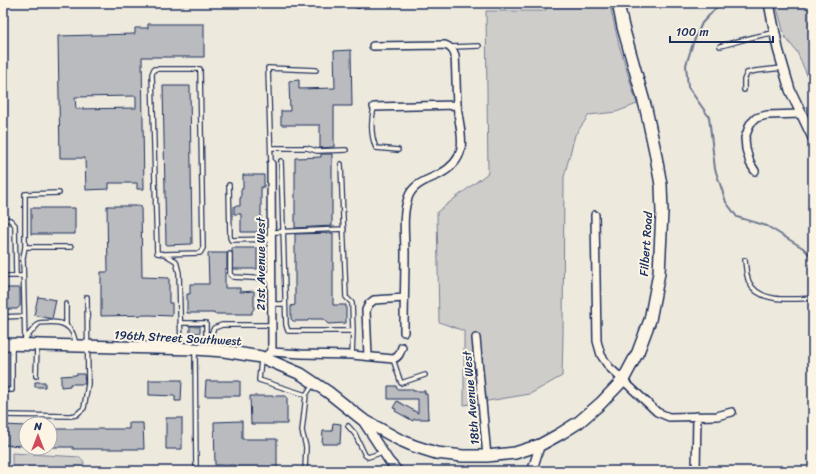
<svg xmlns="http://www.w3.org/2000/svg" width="816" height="474" viewBox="0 0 816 474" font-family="Sriracha,sans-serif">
<rect width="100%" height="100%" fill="#eee9dd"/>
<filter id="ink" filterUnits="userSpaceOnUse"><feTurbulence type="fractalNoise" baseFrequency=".025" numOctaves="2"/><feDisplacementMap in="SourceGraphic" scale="8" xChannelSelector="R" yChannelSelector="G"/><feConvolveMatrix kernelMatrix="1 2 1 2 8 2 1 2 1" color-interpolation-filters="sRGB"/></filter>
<g filter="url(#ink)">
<!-- green -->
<path fill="#cfcdca" stroke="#757e94" d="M548 3H611V10L619 45 637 104 616 112 589 115 575 135 564 177 563 335 562 376 530 394 464 405V331L439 322 437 212 488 173 486 11H545Z
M769 3H813V94L807 75 797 52 785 37 777 8Z
M12 453 80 457 84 462 83 471H12Z"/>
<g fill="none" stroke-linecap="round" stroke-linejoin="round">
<!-- stream -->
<path stroke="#6c778f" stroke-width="2" d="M724 3 716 8 702 23 693 43 686 65 688 87 709 117 715 169 726 202 737 217 767 226 803 248 813 258"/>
</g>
<!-- building -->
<path fill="#babbbe" stroke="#1b2f5e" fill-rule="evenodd" d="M148 24H204V57H142L144 189H137V183H109V189L86 190 85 158H60L58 36 135 34V28H148ZM136 96V108L76 109 75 97Z
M351 50 352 106H334V147L320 148V125H281V111H290L289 81 299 80V89L335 88 334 51Z
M163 86H190L192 244 166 245Z
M321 154H332V226L295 228V158L321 157Z
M243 175H264V187H261V232H241V214H234V206H240V198H241V189H243Z
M107 206H141L142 277 169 278V303H172V316L150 315 101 316V272H108Z
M31 208H75V234H31Z
M333 233V305H346V323L328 324 323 319H309L308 321H293L291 319V306L295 305V234Z
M232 248H257V269H233Z
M208 253H227V269H225V288H240V292L254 291V309L252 311V314H214V313H187V294H190V284H209Z
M3 288H20V306L17 309H3Z
M38 297 56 300 52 319 34 315Z
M190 326H200V333H190Z
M76 374H84L85 384H70V386L61 387V376L76 375Z
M149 380H182L181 401H175V396L149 395Z
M206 381H240V396H205Z
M35 382H45V387H35Z
M388 386H396L397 389H413V391H425V394H427L428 418 429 419H414L413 421 395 411 396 409 393 408 397 401 418 413V399H388Z
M250 396H286L287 398V424H251Z
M166 418H182V449H166Z
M242 421V439H277V471H236V465H215L214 422Z
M129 423H143L144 449H73V447H50V429H129Z
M333 423 341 424 340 444H322L323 431H332Z
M3 425 26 426V446L3 445Z"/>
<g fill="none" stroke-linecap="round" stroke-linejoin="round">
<defs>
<path id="service" d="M720 46C738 42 755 35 774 33
M451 47 479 46
M744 90V80L747 73 755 71 783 68
M374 107C371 120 371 136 376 148L398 150
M271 148H307L317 151 346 150
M281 161 286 325 288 331H353
M271 164 268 68 316 70
M341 164 346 297 352 303 353 331 352 355
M229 185 230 237 231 240 272 239
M3 219 10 220 15 225 16 276
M272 232 344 229
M25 247H71
M164 254 200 253 203 248 200 69H154L152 74 157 253 164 254 176 261 179 273 181 348
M230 254V274L233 277 272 279
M745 260C746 268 746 275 749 282 759 304 794 299 813 298
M3 276H23
M272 304H285
M3 317 24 316
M180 323H206V348
M66 325V304
M25 339 39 323C51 322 65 320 72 332 74 335 75 341 76 345
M25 343 23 258 25 247V194L59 193
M210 348 212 332 214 328 222 325H272
M195 350 196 471
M393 359 401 383 425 375
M261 360 259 380 306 395
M36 376 37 346
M3 390H12V345
M3 415 70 416 76 415 84 408 88 384 87 297
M348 426 355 434 365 455 368 457 383 452
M305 471 306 447 302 431 306 395 313 384"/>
<path id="minor" d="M358 3V4
M373 46 445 45C451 47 453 50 455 55 456 71 456 88 457 104 459 132 473 156 440 174 428 180 413 183 408 198 402 215 405 235 405 253 405 279 404 305 404 332
M374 107 457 105
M271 164 272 352
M755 171 750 163 746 149 745 138 750 124 756 118 767 115 802 114
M595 215 597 341 601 355 609 367 657 412 669 417 717 416 732 412
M476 338 487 456
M268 354 272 352 301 354 352 355 393 359C399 357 400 353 402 347
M368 356 366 310 369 304 374 300 404 298
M696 471 697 416"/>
<path id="tertiary" d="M362 420 389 461 398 471
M532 471 540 445"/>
<path id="secondary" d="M769 3 778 49 790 90 813 138"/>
<path id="primary" d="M3 344 195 349 224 351 261 357 301 374 328 392 362 419 398 439 414 446 436 453 463 456H487L515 453 540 445 560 434 579 422 601 403 623 380 638 352 650 320 659 273 662 212 661 185 655 151 646 109 623 27 618 3"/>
</defs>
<!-- service casing -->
<use href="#service" stroke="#1b2f5e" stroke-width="6"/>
<!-- minor casing -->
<use href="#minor" stroke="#1b2f5e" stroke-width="10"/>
<!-- tertiary casing -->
<use href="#tertiary" stroke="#1b2f5e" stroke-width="11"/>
<!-- secondary casing -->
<use href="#secondary" stroke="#1b2f5e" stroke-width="12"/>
<!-- primary casing -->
<use href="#primary" stroke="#1b2f5e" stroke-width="14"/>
<!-- service -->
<use href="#service" stroke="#fcf5e5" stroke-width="3.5"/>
<!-- minor -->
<use href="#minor" stroke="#fcf5e5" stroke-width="7"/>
<!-- tertiary -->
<use href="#tertiary" stroke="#fcf5e5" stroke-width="8"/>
<!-- secondary -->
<use href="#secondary" stroke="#fcf5e5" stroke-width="9"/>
<!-- primary -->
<use href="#primary" stroke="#fcf5e5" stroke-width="11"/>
</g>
</g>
<g text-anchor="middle" stroke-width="4" stroke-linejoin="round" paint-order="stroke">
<!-- street labels -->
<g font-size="12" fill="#1b2f5e" stroke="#fcf5e5">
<text transform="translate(646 244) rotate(-86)" y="4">Filbert Road</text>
<text transform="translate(261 264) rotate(-90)" y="4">21st Avenue West</text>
<text transform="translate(178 338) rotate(3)" y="4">196th Street Southwest</text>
<text transform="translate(471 398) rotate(-95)" y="4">18th Avenue West</text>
</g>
</g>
<!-- margin -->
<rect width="816" height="474" fill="none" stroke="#fcf5e5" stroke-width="16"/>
<rect x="8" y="8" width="800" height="458" fill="none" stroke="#1b2f5e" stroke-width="1.5" filter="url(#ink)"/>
<!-- north arrow -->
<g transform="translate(38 436)"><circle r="19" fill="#fcf5e5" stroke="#a2a6af"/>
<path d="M0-3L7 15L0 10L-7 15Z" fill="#d1495b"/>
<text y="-6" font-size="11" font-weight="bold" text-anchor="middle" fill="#1b2f5e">N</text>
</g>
<!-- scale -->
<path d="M670 36v6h103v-6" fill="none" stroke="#1b2f5e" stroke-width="2"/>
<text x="676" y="36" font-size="12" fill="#1b2f5e" stroke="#fcf5e5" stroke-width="3" paint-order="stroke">100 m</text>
</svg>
